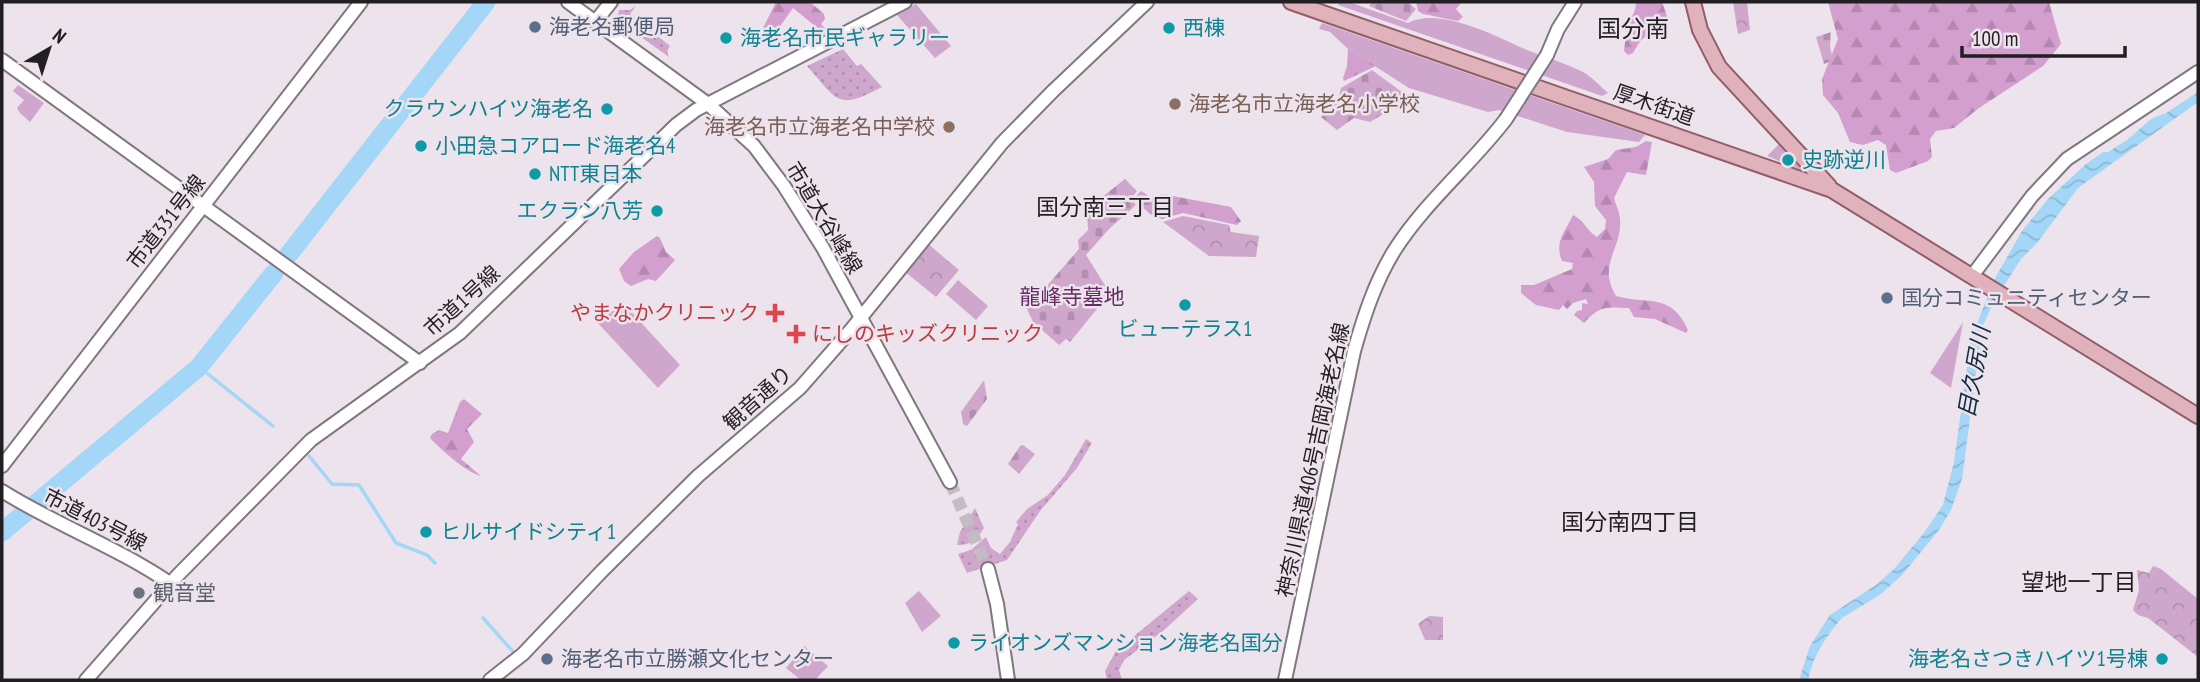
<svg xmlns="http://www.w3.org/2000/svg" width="2200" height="682" viewBox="0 0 2200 682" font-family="'PT Sans Narrow','Noto Sans JP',sans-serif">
<defs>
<pattern id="forest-firs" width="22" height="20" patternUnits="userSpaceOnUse" patternTransform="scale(1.75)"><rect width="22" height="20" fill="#d29fcf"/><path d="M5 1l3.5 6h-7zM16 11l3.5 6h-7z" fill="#b488b1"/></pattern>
<pattern id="cemetery-stones" width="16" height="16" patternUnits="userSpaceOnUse" patternTransform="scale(1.75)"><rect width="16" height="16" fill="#cfa7cc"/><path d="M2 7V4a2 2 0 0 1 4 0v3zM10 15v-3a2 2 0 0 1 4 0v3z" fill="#b18faf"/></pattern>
<pattern id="park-crowns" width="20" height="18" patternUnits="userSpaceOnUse" patternTransform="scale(1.75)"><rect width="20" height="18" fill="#cfa7cc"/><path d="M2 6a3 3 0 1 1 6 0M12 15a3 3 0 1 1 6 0" fill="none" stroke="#b18faf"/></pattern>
<pattern id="garden-dots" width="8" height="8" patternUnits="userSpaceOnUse" patternTransform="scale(1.75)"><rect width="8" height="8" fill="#cfa7cc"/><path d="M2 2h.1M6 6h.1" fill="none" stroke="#b18faf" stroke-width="1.8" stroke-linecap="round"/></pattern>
<pattern id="water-waves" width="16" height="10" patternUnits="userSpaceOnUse" patternTransform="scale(1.75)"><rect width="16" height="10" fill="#a3d6f7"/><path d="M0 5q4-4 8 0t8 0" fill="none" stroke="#8cb7d3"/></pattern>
</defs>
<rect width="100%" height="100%" fill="#ede3ec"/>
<!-- grass -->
<path fill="#cfa7cc" d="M1340 2H1349L1408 23C1440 6 1497 37 1527 50 1545 57 1565 63 1583 72 1592 77 1600 86 1608 93L1602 96 1338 5Z
M916 4 951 46 935 58 897 15Z
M1322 23 1645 135 1639 142 1567 132 1499 110 1488 112 1409 88 1348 49 1330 32 1319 29Z
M18 85 44 103 30 122 20 113 17 108 24 100 13 91Z
M1779 144 1803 171H1804L1767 156Z
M958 280 988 306 976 320 946 294Z
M624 304 680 365 658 388 596 321Z
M1963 322 1951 388 1930 373Z
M919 591 941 616 922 632 905 603Z
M804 646 828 666 815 680H801L786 668Z"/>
<!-- forest -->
<path fill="url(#forest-firs)" d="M776 2H810L824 14 825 19 821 24 829 33 826 35 793 8 771 39 761 32Z
M1416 2H1462L1456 9 1463 17 1458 21 1423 14 1418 11Z
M1636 2H1662L1668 19 1640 41 1633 53 1628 55 1624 51C1625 43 1626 32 1629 23 1632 15 1636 11 1636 2Z
M1828 2H2049L2061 44 2043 66 1979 108 1954 128 1936 131 1930 139 1932 157 1928 161 1896 173 1890 170 1886 145 1878 140 1863 145 1850 142 1838 113 1823 95 1822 79 1838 39Z
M1348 49 1376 66 1344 81 1343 78 1347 66Z
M1646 141 1652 142 1646 175 1627 172 1614 198C1616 205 1620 213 1620 220 1622 250 1597 264 1616 296 1648 305 1671 292 1688 330L1686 333 1655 319 1634 317 1629 308C1606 307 1600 305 1584 323L1574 315 1577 311 1582 310V303L1588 304 1586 299 1573 303 1567 309 1563 305 1559 310 1536 305 1521 293V285H1534L1572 269 1573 263 1562 261C1554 242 1565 232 1573 215 1584 220 1587 231 1597 237L1605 229 1606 220 1595 206 1594 182 1584 167 1608 159 1616 150 1636 147Z
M1141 191 1152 198 1162 194 1231 207 1241 221 1237 225 1183 213 1162 219 1150 214 1133 199Z
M657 236 660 238 666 252 675 260 656 281 648 279 631 286 624 281 619 269 634 252Z
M464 399 482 414 467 429 474 442 461 459 481 476C464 471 443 451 430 438L432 434 439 430 448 433 460 402Z"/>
<!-- cemetery -->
<path fill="url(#cemetery-stones)" d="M1373 2H1408L1416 9 1406 21 1369 6Z
M1831 32 1830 47 1832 55 1829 62 1824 64 1816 37Z
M1372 70 1406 95 1395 107 1370 122 1354 118 1337 130 1321 117 1338 101 1341 88Z
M1125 179 1137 191 1131 198 1136 205 1109 229 1086 255 1110 293 1070 342 1066 339 1059 345 1033 322 1025 305 1045 288 1079 249 1078 240 1088 230 1087 209Z
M984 380 987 399 967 426 963 424 961 412Z
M1023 445 1035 454 1019 474 1008 464 1020 446Z"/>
<!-- park -->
<path fill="url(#park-crowns)" d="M1733 2H1747L1750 30 1738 34Z
M1183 216 1229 225 1231 232 1259 236 1256 257 1209 256 1163 222Z
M927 243 959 270 936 297 904 271Z
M2153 566 2161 569 2198 599V657L2148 618 2138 615 2133 610 2139 590 2137 570 2149 573Z
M1429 616 1443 617V640H1425L1418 624Z"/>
<!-- garden -->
<path fill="url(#garden-dots)" d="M636 6 630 14 670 46 667 51 669 57 627 27 617 22 619 10H630Z
M843 49 857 66 861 64 882 87C837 111 838 101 807 66Z
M1086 439 1092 443 1077 468 1040 511 1007 560 967 573 958 554 971 550 986 537 991 548 1000 554 1010 542 1018 524 1016 522 1027 509 1048 495 1065 475Z
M975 508 984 528C977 539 970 546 957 545L960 532Z
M1189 591 1198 599 1163 631 1124 660 1119 670 1122 680H1107L1105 671 1116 651Z"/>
<!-- water -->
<path fill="url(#water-waves)" d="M2198 92V102L2078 188 2037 243 2021 259 1993 303 1982 328 1962 479 1951 510 1939 530 1902 575 1881 594 1842 618C1826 636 1813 656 1808 680H1799L1810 646 1830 615 1876 585 1894 569 1923 534 1943 505 1954 462 1971 339 1994 280 2022 231 2048 199 2086 164 2103 152H2108L2127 140 2151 119 2166 113Z"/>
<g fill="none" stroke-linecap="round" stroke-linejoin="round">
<!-- stream -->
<path stroke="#a3d6f7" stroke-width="3.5" d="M208 374 273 426
M309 456 332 484 359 485 396 543 427 555 435 563
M483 618 516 655"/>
<!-- river -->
<path stroke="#a3d6f7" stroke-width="19" d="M289 254 486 2
M2 532 199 367 274 273"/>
<!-- secondary-tunnel -->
<path stroke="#c4bcc4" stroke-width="12" stroke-dasharray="12 6" stroke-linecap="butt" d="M950 482 988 569"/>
<defs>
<path id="secondary" d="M568 2 708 104 754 146 784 186 823 248 950 482
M595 22 611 2
M1547 55 1558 29 1575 2
M2 60 420 363
M1972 276 2032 196 2067 159 2198 72
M2 466 361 2
M2 491C56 525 117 547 171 584
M988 569 997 604 1008 680
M86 680 178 575 311 440 460 333 676 125 696 110 905 2
M490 680 523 654 602 571 698 476 800 388 850 331 1002 143 1053 91 1147 2
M1285 680 1354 351C1364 316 1375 282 1394 251 1425 202 1471 165 1506 119"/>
<path id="primary" d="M1291 2 1832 190 2198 416
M1693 2 1700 30 1719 67 1829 186"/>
</defs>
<!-- secondary casing -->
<use href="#secondary" stroke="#80777f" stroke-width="16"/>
<!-- primary casing -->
<use href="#primary" stroke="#905d68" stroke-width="18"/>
<!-- secondary -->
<use href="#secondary" stroke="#fff" stroke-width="12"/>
<!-- primary -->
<use href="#primary" stroke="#e0b2bb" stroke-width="14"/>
<defs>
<path id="secondary-bridge" d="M1506 119 1547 55"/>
</defs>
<!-- secondary-bridge casing -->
<use href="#secondary-bridge" stroke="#80777f" stroke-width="16" stroke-linecap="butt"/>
<!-- secondary-bridge -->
<use href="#secondary-bridge" stroke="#fff" stroke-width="12"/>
</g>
<!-- markers -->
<g fill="#5c6f8a" stroke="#ede3ec" stroke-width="2.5">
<circle cx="535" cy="27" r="7"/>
<circle cx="1887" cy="298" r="7"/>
<circle cx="547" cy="659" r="7"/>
</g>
<g fill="#0f9aa8" stroke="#ede3ec" stroke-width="2.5">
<circle cx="1169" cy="28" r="7"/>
<circle cx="726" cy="38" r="7"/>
<circle cx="607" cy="109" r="7"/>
<circle cx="421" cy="146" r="7"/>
<circle cx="1788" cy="160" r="7"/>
<circle cx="535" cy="174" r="7"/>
<circle cx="657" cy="211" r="7"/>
<circle cx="1185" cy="305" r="7"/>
<circle cx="426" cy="532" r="7"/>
<circle cx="954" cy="643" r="7"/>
<circle cx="2162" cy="659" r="7"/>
</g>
<g fill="#8d6e63" stroke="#ede3ec" stroke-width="2.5">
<circle cx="1175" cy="104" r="7"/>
<circle cx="949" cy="127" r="7"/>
</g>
<g fill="#e0444e" stroke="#ede3ec" stroke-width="2.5">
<path d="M771.5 302.5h7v7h7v7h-7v7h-7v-7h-7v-7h7z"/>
<path d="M792.5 323.5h7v7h7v7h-7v7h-7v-7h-7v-7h7z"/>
</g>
<circle fill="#6b7280" stroke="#ede3ec" stroke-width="2.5" cx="139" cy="593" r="7"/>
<g text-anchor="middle" stroke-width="5" stroke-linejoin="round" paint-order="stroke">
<!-- service labels -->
<g font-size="21" fill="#4e5e75" stroke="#ede3ec" text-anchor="start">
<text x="549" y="34">海老名郵便局</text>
<text x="1901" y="305">国分コミュニティセンター</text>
<text x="561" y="666">海老名市立勝瀬文化センター</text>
</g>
<!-- culture labels -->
<g font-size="21" fill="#0d838f" stroke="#ede3ec" text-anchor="start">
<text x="1183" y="35">西棟</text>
<text x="740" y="45">海老名市民ギャラリー</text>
<text x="593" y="116" text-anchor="end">クラウンハイツ海老名</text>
<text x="435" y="153">小田急コアロード海老名4</text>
<text x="1802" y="167">史跡逆川</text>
<text x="549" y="181">NTT東日本</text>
<text x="643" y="218" text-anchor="end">エクラン八芳</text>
<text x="1185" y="336" text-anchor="middle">ビューテラス1</text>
<text x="440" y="539">ヒルサイドシティ1</text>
<text x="968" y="650">ライオンズマンション海老名国分</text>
<text x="2148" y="666" text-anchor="end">海老名さつきハイツ1号棟</text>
</g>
<!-- education labels -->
<g font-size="21" fill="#785e54" stroke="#ede3ec" text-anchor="start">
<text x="1189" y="111">海老名市立海老名小学校</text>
<text x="935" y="134" text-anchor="end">海老名市立海老名中学校</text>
</g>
<!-- street labels -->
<g font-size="21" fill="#221f22" stroke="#ede3ec">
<text transform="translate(1654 105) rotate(19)" y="7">厚木街道</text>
<text transform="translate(824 218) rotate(59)" y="7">市道大谷峰線</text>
<text transform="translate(166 222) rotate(-52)" y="7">市道331号線</text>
<text transform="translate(462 301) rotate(-42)" y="7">市道1号線</text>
<text transform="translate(758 398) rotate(-42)" y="7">観音通り</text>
<text transform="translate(1313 460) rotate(-78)" y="7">神奈川県道406号吉岡海老名線</text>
<text transform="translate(95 520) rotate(27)" y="7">市道403号線</text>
</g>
<!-- park labels -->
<g font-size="21" fill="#652964" stroke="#ede3ec">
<text x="1072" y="304">龍峰寺墓地</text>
</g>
<!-- health labels -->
<g font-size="21" fill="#be3a42" stroke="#ede3ec" text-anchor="end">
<text x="759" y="320">やまなかクリニック</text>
<text x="812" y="341" text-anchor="start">にしのキッズクリニック</text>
</g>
<!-- worship labels -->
<g font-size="21" fill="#5b616d" stroke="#ede3ec" text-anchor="start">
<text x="153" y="600">観音堂</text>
</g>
<!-- neighbourhood labels -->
<g font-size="23" fill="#221f22" stroke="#ede3ec">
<text x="1105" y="215">国分南三丁目</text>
<text x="1630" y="530">国分南四丁目</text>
<text x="2079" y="590">望地一丁目</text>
</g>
<!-- water labels -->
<g font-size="23" font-style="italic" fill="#102d3e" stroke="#ede3ec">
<text transform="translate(1974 372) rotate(-80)" y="8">目久尻川</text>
</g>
<!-- quarter labels -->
<g font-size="24" fill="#221f22" stroke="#ede3ec">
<text x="1633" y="37">国分南</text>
</g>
</g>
<!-- border -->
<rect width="2200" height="682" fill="none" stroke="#221f22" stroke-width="7"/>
<!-- north arrow -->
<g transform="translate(49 49) rotate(39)" stroke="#ede3ec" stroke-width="5" paint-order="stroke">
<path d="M0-5L12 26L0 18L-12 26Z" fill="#221f22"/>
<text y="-10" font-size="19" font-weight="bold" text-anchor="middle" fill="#221f22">N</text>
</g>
<!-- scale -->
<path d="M1962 46v10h163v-10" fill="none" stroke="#221f22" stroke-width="3.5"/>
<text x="1972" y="46" font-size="21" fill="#221f22" stroke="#ede3ec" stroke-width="5" paint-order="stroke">100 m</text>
</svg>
